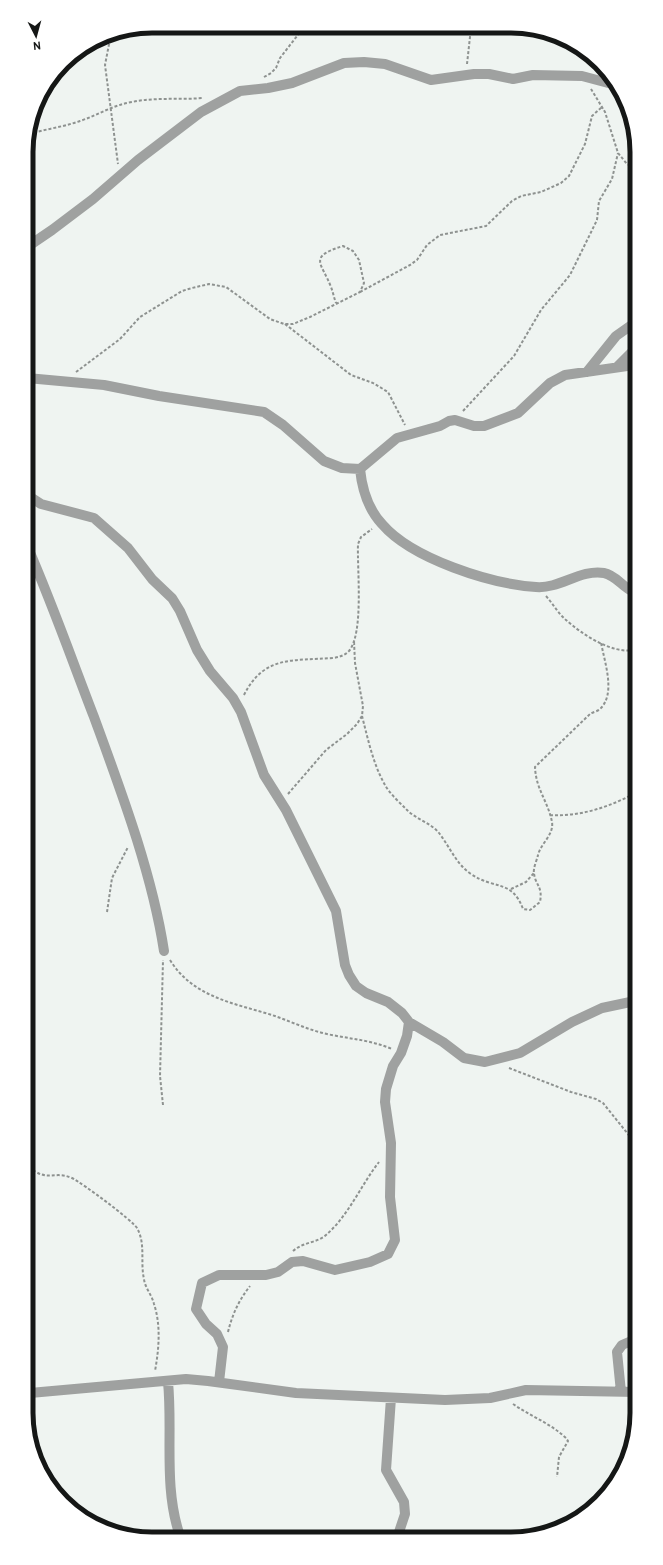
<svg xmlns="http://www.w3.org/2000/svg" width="663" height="1565" viewBox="0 0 663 1565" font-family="Overpass,sans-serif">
<rect width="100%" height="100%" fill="#eff4f1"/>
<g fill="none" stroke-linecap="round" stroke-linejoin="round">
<!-- path -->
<path stroke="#8e9290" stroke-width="2" stroke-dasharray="3 2" stroke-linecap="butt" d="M111 34 105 65 118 164
M467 64 471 28
M264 77 271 73 276 68 280 58 304 27
M591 89 605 112 618 153 627 164 633 167
M29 134C46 129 63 127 80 121 98 115 113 105 132 102 156 97 179 100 203 98
M360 292 410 265 417 260 427 245 440 235 486 226 512 201 521 196 541 192 561 183 569 176 585 144 592 116 602 107
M285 324 351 375 373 383 388 392 405 425
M76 372 120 339 140 317 182 291 192 288 209 284 226 287 270 319 284 324H293L310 317 360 292 364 283 359 260 353 251 343 246C307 257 322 263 331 287 333 292 334 298 336 303
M463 411 514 356 541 310 570 275 597 220 599 201 612 179 618 153
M546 596C553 604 558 613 566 620 583 635 612 654 634 650
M244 695C264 655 293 661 333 658 339 657 344 656 349 651 364 633 357 569 358 544L361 537 372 529
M362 716C368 739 373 764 385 785 390 794 400 803 407 810 416 819 431 823 439 833 450 847 456 864 471 874 494 890 512 879 523 909L530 910 540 902C543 886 535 885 534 873 533 868 537 860 538 855 541 843 554 835 552 822 548 801 536 790 535 767L590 714C593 712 599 711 601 708 616 692 604 661 601 642
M288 794 326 750 347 734 357 724 362 716 363 706 355 663 354 641
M550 815C579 817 610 807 635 793
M511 889 526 882 534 873
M107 912 112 878 128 847
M170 960C193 997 233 1003 272 1015 290 1021 308 1030 327 1034 350 1039 371 1040 392 1049
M509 1068 571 1092 596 1099 603 1103 636 1144
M163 1105 160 1076 163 960
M29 1167C48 1183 54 1170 72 1178 82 1183 132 1220 137 1228 146 1244 140 1262 144 1279 145 1288 152 1295 154 1304 161 1325 159 1349 155 1371
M293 1251C303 1242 317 1243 326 1235 349 1215 361 1185 379 1162
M228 1332C232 1315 239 1300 250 1286
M513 1404C530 1416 550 1423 566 1438L568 1441 559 1457 557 1477
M89 1520 127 1529 137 1537"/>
<!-- minor -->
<path stroke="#9fa1a0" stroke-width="10" d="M27 247 52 230 93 199 138 160 201 112 240 91 268 88 292 83 344 63 364 62 385 64 431 80 474 74H489L513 79 533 75 582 76 612 84
M617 367 633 351
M587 372 616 336 633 324
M27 378 104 385 159 396 264 412 283 425 324 461 342 468 360 469 397 438 440 426 449 421 455 420 474 426H484L518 413 550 383 565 375 634 365
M360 469C362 489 368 509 382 524 412 559 491 584 536 587 560 589 580 569 604 573 616 575 623 588 634 592
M27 495 41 504 94 518 128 548 152 579 172 598 180 611 197 650 210 671 233 698 241 712 264 775 286 810 336 911 345 965 349 975 356 986 366 993 388 1002 402 1013 409 1022 407 1036 401 1053 393 1066 386 1089 385 1102 391 1143 390 1197 395 1240 388 1254 370 1262 335 1270 303 1261 292 1262 278 1272 266 1275H219L202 1283 196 1309 206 1324 217 1334 223 1347 219 1382
M28 548C52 603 72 660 94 717 121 791 152 873 164 951
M409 1022 443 1042 464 1058 485 1062 520 1053 572 1022 602 1008 635 1001
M168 1382C173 1432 163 1487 180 1536
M621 1392 617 1352 622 1345 636 1339
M30 1393 186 1379 208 1381 296 1393 445 1400 490 1398 526 1390 637 1392
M391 1398 386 1470 404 1502 405 1514 398 1535"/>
</g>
<!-- crop -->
<path d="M0 0H663V1565H0ZM152 33H511A119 119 0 0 1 630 152V1413A119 119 0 0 1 511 1532H152A119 119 0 0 1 33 1413V152A119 119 0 0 1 152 33Z" fill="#fff" fill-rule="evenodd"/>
<path fill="none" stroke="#151716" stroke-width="5" d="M152 33H511A119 119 0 0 1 630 152V1413A119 119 0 0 1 511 1532H152A119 119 0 0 1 33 1413V152A119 119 0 0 1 152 33Z"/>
<!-- north arrow -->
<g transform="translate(36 36) rotate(174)" stroke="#ffffff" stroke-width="3" paint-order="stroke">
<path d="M0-3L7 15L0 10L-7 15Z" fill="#151716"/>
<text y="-6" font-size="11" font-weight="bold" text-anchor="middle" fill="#151716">N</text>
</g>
</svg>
